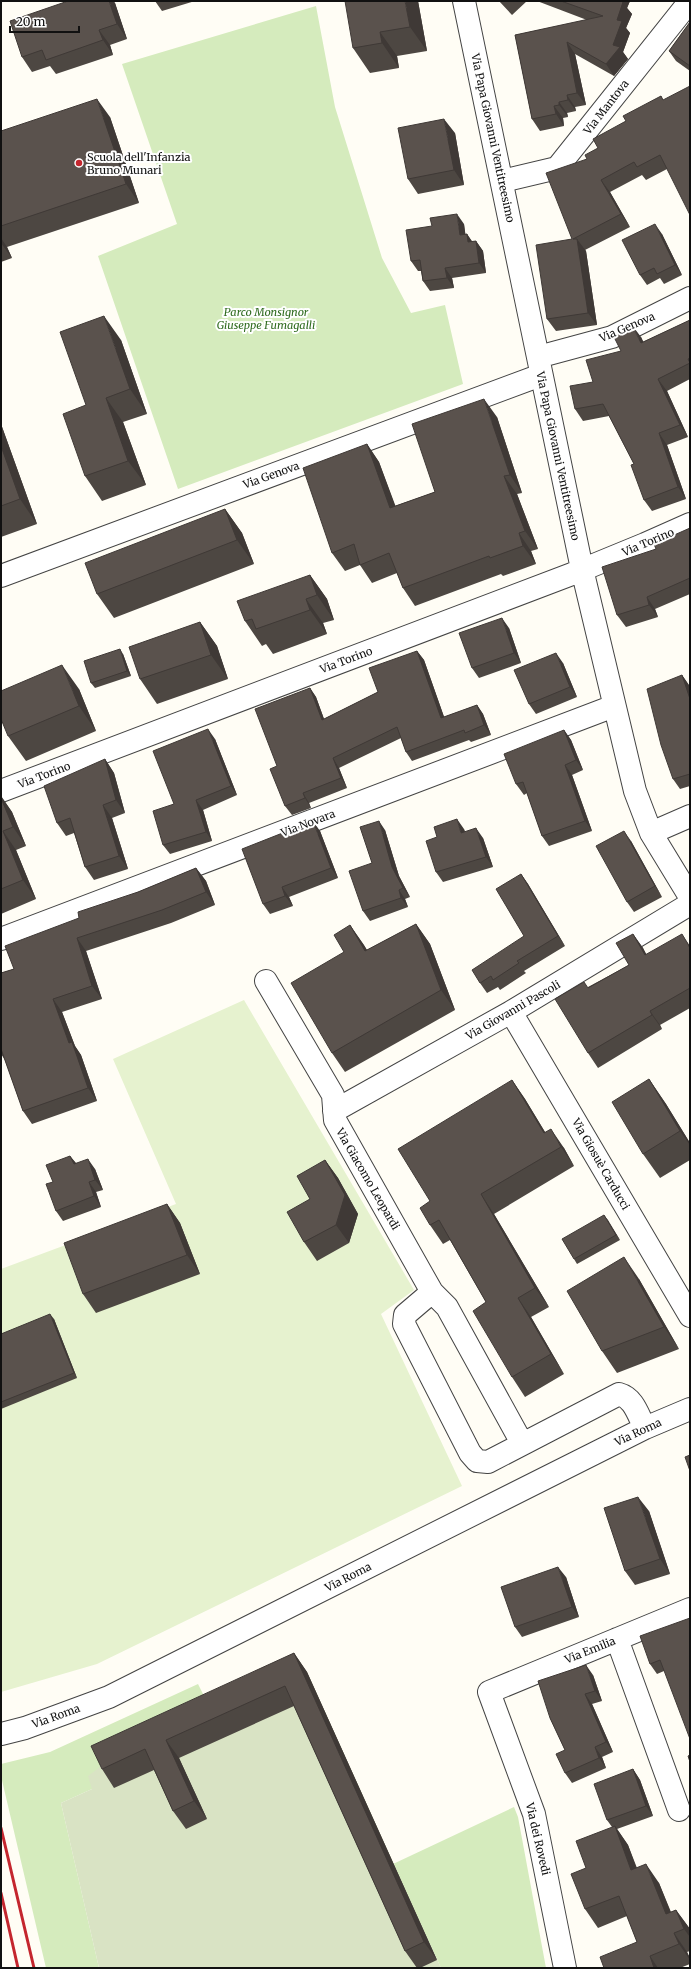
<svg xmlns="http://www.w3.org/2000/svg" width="691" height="1969" viewBox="0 0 691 1969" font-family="Merriweather,serif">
<rect width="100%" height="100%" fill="#fffdf5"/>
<!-- green -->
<path fill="#d5ebbd" d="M316 6 335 107 382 258 411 313 445 305 463 384 178 489 98 256 177 224 122 64Z
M198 1684 213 1714 92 1789 61 1803 99 1968H46L1 1776V1764L50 1752Z
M514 1807 518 1817 546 1968H441L393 1864Z"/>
<!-- cemetery -->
<path fill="#d9e3c4" d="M307 1672 441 1968H99L61 1803 92 1789 88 1776 104 1764Z"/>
<!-- pitch -->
<path fill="#e6f2cf" d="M244 1000 414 1290 381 1314 462 1486 97 1664 1 1692V1269L176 1204 113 1059Z"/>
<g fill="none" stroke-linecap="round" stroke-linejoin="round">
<defs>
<path id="minor" d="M464 1 582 569 635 791 651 833 690 897
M502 181 557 168 690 1
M538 357 612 337 690 298
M1 576 541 375
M1 791 572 574 645 544 690 524
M651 833 690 816
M1 939 614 706
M266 981 333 1095 335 1120 432 1292
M511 1012 690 1316
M334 1111 511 1012 690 904
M526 1442 518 1436 447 1307 432 1292 405 1315 404 1324 470 1453 477 1461 488 1462 619 1394C634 1398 638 1415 645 1428
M617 1639 679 1810
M1 1734 25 1728 109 1697 645 1428 690 1409
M565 1968 534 1814 489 1692 690 1609"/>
</defs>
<!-- minor casing -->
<use href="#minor" stroke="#444" stroke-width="24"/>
<!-- minor -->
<use href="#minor" stroke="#fff" stroke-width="22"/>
<!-- rail -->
<path stroke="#c4262e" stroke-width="3" d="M1 1828 34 1968
M1 1893 18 1968"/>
</g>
<!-- wall -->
<path fill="#4d4742" d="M155 1H195L162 11Z
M418 1 427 51 397 56 399 68 370 73 353 48Z
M499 1H527L512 15Z
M537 1H630L627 8 632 14 626 28 630 33 623 52 628 59 614 76 575 54 586 105 575 107 576 111 567 113 568 117 563 118 564 126 540 131 532 119 515 35 587 20Z
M115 3 127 39 110 45 113 55 56 74 50 66 32 72 22 57Z
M690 22V71L676 61 669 51Z
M661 96 663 100 667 169 646 180 642 175 610 192 630 227 585 250 586 251 597 325 556 331 547 319 572 239 587 159 626 121Z
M110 117 139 203 7 247 12 258 1 262V131Z
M455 133 464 185 418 194 408 179Z
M464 224 465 234H467L472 242 476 241 483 251 486 273 452 278 454 288 430 291 423 281 421 271H418L411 261Z
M662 234 682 275 664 284 660 278 647 285 640 275Z
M690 320V379L667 391 688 437 667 445 686 499 652 511 644 500 634 464 609 416 583 421 575 409 593 382 621 351 641 337 643 342Z
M121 340 147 414 123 422 146 485 102 501 85 476 86 405Z
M497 417 522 493 517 494 538 549 531 551 536 564 503 576 501 574 415 606 403 588 397 573 372 583 360 565 345 571 332 553 367 444 379 462 395 506 435 492Z
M1 424 37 524 1 537Z
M225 509 242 533 254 564 114 618 97 594Z
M690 528V594L655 609 658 617 626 627 617 615 656 549Z
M310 575 327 599 334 620 323 623 327 634 273 654 266 644 262 646 245 621Z
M200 622 217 646 228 679 157 704 140 679Z
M509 628 521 663 479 678 472 668Z
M417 651 424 660 444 717 477 705 483 714 491 735 471 742 469 740 412 761 406 752 401 738 339 768 347 788 309 803 311 808 292 815 285 806 277 766 310 688 316 697 324 719 378 692Z
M123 654 131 676 95 688 91 683Z
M563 663 577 697 536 714 529 704Z
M682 675 690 687V786L680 789 673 779Z
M79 689 96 731 26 761 8 736Z
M564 730 571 740 583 770 572 775 592 831 549 846 542 836 527 793 524 795 516 784Z
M215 739 237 795 203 810 212 841 170 854 163 845 174 804Z
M105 759 114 773 125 813 112 818 128 869 94 880 85 867 74 833 66 836 57 823Z
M1 796 12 812 26 846 16 850 36 899 1 914Z
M464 829 465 832 483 838 493 867 443 882 436 872Z
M385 830 399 876 410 897 405 899 408 907 370 921 363 911 372 863Z
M320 831 338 878 289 897 293 906 270 914 263 904Z
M631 841 662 897 634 912 627 902Z
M196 868 206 881 215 905 171 923 86 951 102 999 62 1012 75 1046 81 1055 97 1101 32 1124 23 1111 5 1060 1 1054V973L14 969 79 918 138 892Z
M521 874 528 884 565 946 524 971 526 973 500 990 498 987 487 993 480 983 524 936Z
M416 924 430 944 455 1010 345 1072 332 1053 344 952 350 925 367 950Z
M633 934 643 948 646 955 690 946V1008L660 1025 662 1029 598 1068 588 1053V987L629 965Z
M649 1079 666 1104 690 1143V1160L660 1178 643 1154Z
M512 1080 525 1099 545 1132 564 1148 574 1166 494 1214 549 1307 531 1317 564 1374 525 1397 512 1377 486 1302 450 1240 443 1244 430 1225V1201Z
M70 1156 76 1163 95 1169 103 1190 96 1192 101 1207 63 1221 56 1211 53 1182Z
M325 1160 338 1178 358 1214 349 1243 317 1261 304 1242 310 1199Z
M167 1204 180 1223 200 1274 96 1313 83 1294Z
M604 1215 620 1240 577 1264 574 1259Z
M639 1279 679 1349 617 1373 602 1351Z
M54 1319 77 1378 1 1409V1334Z
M649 1511 670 1574 635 1585 625 1571Z
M566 1577 579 1617 522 1637 515 1627Z
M690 1618 664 1671 657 1674 650 1664Z
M294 1653 307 1672 437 1960 420 1968H417L405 1951 294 1706 179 1758 207 1819 186 1829 173 1811 154 1770 114 1788 102 1769Z
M593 1675 602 1701 592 1704 613 1752 602 1757 606 1768 572 1783 565 1773V1750L550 1718Z
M633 1769 640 1780 653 1816 617 1829 628 1845 637 1868 659 1883 671 1912 676 1910 690 1929V1951L687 1952 690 1958V1964L680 1968H604L637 1942 627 1916 598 1928 585 1909 586 1868 612 1827 607 1820Z"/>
<!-- shaded-wall -->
<path fill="#3f3936" d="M109 1H114L115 3 127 39 117 24Z
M405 1H418L427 51 410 27Z
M618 1H630L627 8 632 14 626 28 630 33 623 52 628 59 614 76 606 64 613 45 617 20Z
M99 30 110 45 113 55 103 40Z
M380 32 397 56 399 68 382 43Z
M567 42 575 54 586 105 577 93Z
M567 95 575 107 576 111 568 100Z
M97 99 110 117 139 203 126 184Z
M559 102 567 113 568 117 559 105Z
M554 106 563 118 564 126 556 114Z
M444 119 455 133 464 185 454 170Z
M601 180 610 192 630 227 621 214Z
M457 214 464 224 467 245 460 235Z
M655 224 662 234 682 275 675 265Z
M467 234 474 244 468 242Z
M1 238 7 247 12 258 1 243Z
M577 239 586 251 597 325 588 313Z
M476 241 483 251 486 273 479 263Z
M445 268 452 278 454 288 447 278Z
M104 316 121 340 147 414 130 389Z
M632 325 641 337 650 355 641 343Z
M658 379 667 391 688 437 680 425Z
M106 398 123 422 146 485 128 461Z
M484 399 497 417 522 493 510 475Z
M1 424 37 524 20 499 1 446Z
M659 433 667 445 686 499 678 487Z
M367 444 379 462 403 526 390 508Z
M504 476 517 494 538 549 525 531Z
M225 509 242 533 254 564 237 540Z
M519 533 531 551 536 564 523 546Z
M310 575 327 599 334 620 317 595Z
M647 597 655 609 658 617 649 605Z
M306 599 323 623 327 634 310 610Z
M502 618 509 628 521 663 514 653Z
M200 622 217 646 228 679 211 655Z
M120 649 123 654 131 676 127 671Z
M417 651 424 660 448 728 441 718Z
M556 653 563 663 577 697 570 687Z
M62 665 79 689 96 731 79 706Z
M682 675 689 685 690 687V699Z
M310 688 316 697 328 730 322 720Z
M477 705 483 714 491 735 484 725Z
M208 729 215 739 237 795 231 786Z
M564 730 571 740 583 770 576 760Z
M333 758 339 768 347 788 341 778Z
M105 759 114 773 125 813 116 800Z
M565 765 572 775 592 831 585 821Z
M303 793 309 803 311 808 305 798Z
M1 796 12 812 26 846 13 827 1 798Z
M196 800 203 810 212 841 206 832Z
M103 805 112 818 128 869 119 856Z
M457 819 464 829 468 843 461 833Z
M313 821 320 831 338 878 331 868Z
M379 821 385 830 399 876 410 897 403 888 392 867Z
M476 828 483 838 493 867 486 857Z
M3 831 16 850 36 899 23 880Z
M624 831 631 841 662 897 655 886Z
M196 868 206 881 215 905 206 892Z
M521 874 528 884 565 946 558 936Z
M282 887 289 897 293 906 285 896Z
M399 890 405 899 408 907 401 898Z
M416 924 430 944 455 1010 441 990Z
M350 925 364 945 379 971 365 951Z
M633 934 643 948 655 970 645 955Z
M682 934 690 946V948Z
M77 938 86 951 102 999 92 986Z
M53 999 62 1012 75 1046 81 1055 97 1101 88 1088 69 1043Z
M650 1011 660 1025 662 1029 652 1015Z
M649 1079 666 1104 690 1143V1145L680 1131Z
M512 1080 525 1099 557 1152 544 1133Z
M551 1129 564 1148 574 1166 561 1147Z
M70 1156 78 1166 74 1164Z
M88 1159 95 1169 103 1190 95 1180Z
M325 1160 338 1178 358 1214 349 1243 336 1225Z
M89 1182 96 1192 101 1207 94 1196Z
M481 1194 494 1214 549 1307 535 1288Z
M167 1204 180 1223 200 1274 187 1255Z
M604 1215 608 1220 620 1240 616 1235Z
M624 1257 639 1279 679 1349 664 1327Z
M518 1298 531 1317 564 1374 551 1354Z
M50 1314 54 1319 77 1378 74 1373Z
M638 1497 649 1511 670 1574 660 1559Z
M558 1567 566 1577 579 1617 572 1607Z
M294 1653 307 1672 437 1960 424 1942Z
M586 1665 593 1675 602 1701 595 1691Z
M585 1694 592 1704 613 1752 606 1742Z
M166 1740 179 1758 207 1819 194 1801Z
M595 1747 602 1757 606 1768 599 1758Z
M633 1769 640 1780 653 1816 646 1806Z
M615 1826 628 1845 644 1889 631 1870Z
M646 1864 659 1883 678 1931 666 1914Z
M676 1910 690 1929V1937L684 1929Z
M674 1933 687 1952 690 1958V1960L679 1944Z
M650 1956 658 1968H654Z"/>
<!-- building -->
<path fill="#5a524d" stroke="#3f3936" d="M68 1H109L117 24 99 30 103 40 46 60 42 50 22 57 10 21Z
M345 1H405L410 27 380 32 382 43 353 48Z
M561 1H620L623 2 617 20 622 21 613 45 620 47 606 64 567 42 577 93 567 95 568 100 559 102V105L554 106 556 114 532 119 515 35 603 16Z
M690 22V66L669 51Z
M690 86V215L660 155 637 167 634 162 601 180 621 214 573 239H577L588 313 547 319 536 245 572 239 546 173 587 159 585 155 598 148 593 139 626 121 623 116 661 96 663 100Z
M97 99 126 184 1 226V131Z
M444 119 454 170 408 179 398 128Z
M457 214 460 235 467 234 468 242 476 241 479 263 445 268 447 278 423 281 420 260 411 261 406 230 432 226 430 218Z
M655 224 675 265 657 274 654 268 640 275 622 240Z
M104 316 130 389 106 398 128 461 85 476 63 414 86 405 60 332Z
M690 320V358L688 359 690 363 658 379 680 425 659 433 678 487 644 500 631 465 634 464 603 404 575 409 570 386 593 382 586 360 621 351 614 337 632 325 641 343Z
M484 399 510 475 504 476 525 531 519 533 523 546 490 558 489 556 403 588 389 553 360 565 354 544 332 553 303 468 367 444 390 508 435 492 412 424Z
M1 446 20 499 1 506Z
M225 509 237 540 97 594 85 563Z
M690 528V578L647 597 649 605 617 615 602 567 656 549 654 544Z
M310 575 317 595 306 599 310 610 256 629 252 619 245 621 237 601Z
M502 618 514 653 472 668 459 633Z
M200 622 211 655 140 679 129 647Z
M120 649 127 671 91 683 84 661Z
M417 651 441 718 477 705 484 725 465 733 464 730 406 752 397 727 333 758 341 778 303 793 305 798 285 806 270 769 277 766 255 709 310 688 322 720 378 692 369 668Z
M556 653 570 687 529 704 514 670Z
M62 665 79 706 8 736 1 719V691Z
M682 675 690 699V774L673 779 661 745 647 689Z
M208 729 231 786 196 800 206 832 163 845 153 811 174 804 153 751Z
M564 730 576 760 565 765 585 821 542 836 523 782 516 784 504 754Z
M105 759 116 800 103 805 119 856 85 867 70 818 57 823 44 786Z
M1 798 13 827 3 831 23 880 1 889Z
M457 819 461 833 476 828 486 857 436 872 426 841 437 837 434 827Z
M313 821 331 868 282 887 285 896 263 904 242 849Z
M379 821 392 867 403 888 399 890 401 898 363 911 349 871 372 863 360 827Z
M624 831 655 886 627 902 596 846Z
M196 868 206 892 162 910 77 938 92 986 53 999 69 1043 72 1042 88 1088 23 1111 1 1049V973L14 969 5 946 79 918 78 912 138 892Z
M521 874 558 936 517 961 519 963 493 980 491 976 480 983 472 970 524 936 496 889Z
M416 924 441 990 332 1053 291 983 344 952 334 935 350 925 365 951Z
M633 934 645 955 682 934 690 948V988L650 1011 652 1015 588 1053 555 999 584 982 588 988 629 965 616 943Z
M649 1079 680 1131 643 1154 612 1102Z
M512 1080 544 1133 551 1129 561 1147 481 1194 535 1288 518 1298 551 1354 512 1377 473 1311 486 1302 439 1220 430 1225 420 1208 430 1201 398 1149Z
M70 1156 74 1164 88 1159 95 1180 89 1182 94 1196 56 1211 46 1184 53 1182 46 1165Z
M325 1160 345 1195 336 1225 304 1242 287 1212 310 1199 297 1176Z
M167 1204 187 1255 83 1294 64 1243Z
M604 1215 616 1235 574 1259 562 1239Z
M624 1257 664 1327 602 1351 567 1291Z
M50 1314 74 1373 1 1402V1334Z
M690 1455V1471L685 1457Z
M638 1497 660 1559 625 1571 604 1508Z
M558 1567 572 1607 515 1627 501 1587Z
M690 1618V1739L660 1660 650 1664 640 1636Z
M294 1653 424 1942 405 1951 285 1686 166 1740 194 1801 173 1811 145 1749 102 1769 91 1746Z
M586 1665 595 1691 585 1694 606 1742 595 1747 599 1758 565 1773 556 1754 565 1750 550 1718 538 1681Z
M690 1755V1762L688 1756Z
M633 1769 646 1806 607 1820 594 1784Z
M615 1826 631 1870 646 1864 666 1914 676 1910 684 1929 674 1933 679 1944 650 1956 654 1968H604L600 1957 637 1942 619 1896 585 1909 571 1874 586 1868 576 1841Z"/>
<!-- markers -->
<circle fill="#c4262e" stroke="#fff" stroke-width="1.5" cx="79" cy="163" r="4"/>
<g text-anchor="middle" stroke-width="4" stroke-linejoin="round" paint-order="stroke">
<!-- street labels -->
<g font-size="11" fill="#111" stroke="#fff">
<text transform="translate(606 107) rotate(-52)" y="4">Via Mantova</text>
<text transform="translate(493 138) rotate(78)" y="4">Via Papa Giovanni Ventitreesimo</text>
<text transform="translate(627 327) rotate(-23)" y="4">Via Genova</text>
<text transform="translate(558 456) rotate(78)" y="4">Via Papa Giovanni Ventitreesimo</text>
<text transform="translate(271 475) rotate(-20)" y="4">Via Genova</text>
<text transform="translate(648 542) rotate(-23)" y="4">Via Torino</text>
<text transform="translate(346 660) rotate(-21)" y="4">Via Torino</text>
<text transform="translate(44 775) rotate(-21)" y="4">Via Torino</text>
<text transform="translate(308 823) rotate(-21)" y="4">Via Novara</text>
<text transform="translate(513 1010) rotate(-30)" y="4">Via Giovanni Pascoli</text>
<text transform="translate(601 1164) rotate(60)" y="4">Via Giosuè Carducci</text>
<text transform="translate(368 1179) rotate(60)" y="4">Via Giacomo Leopardi</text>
<text transform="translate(638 1432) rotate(-25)" y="4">Via Roma</text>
<text transform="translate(348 1577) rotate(-27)" y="4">Via Roma</text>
<text transform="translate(590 1650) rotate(-22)" y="4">Via Emilia</text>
<text transform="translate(56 1716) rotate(-20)" y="4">Via Roma</text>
<text transform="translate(538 1839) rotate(77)" y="4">Via dei Rovedi</text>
</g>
<!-- poi labels -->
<g font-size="11" fill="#111" stroke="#fff" text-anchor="start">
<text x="87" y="161">Scuola dell'Infanzia<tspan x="87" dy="13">Bruno Munari</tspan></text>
</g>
<!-- park labels -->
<g font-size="11" font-style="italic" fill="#2f6b1f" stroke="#fff">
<text x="266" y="316">Parco Monsignor<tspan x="266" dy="13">Giuseppe Fumagalli</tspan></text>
</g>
</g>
<!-- border -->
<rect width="691" height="1969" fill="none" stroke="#111111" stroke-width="4"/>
<!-- scale -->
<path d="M10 26v6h69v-6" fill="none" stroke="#111111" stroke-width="2"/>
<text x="16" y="26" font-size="12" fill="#111111" stroke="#ffffff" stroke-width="3" paint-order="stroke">20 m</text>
</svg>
